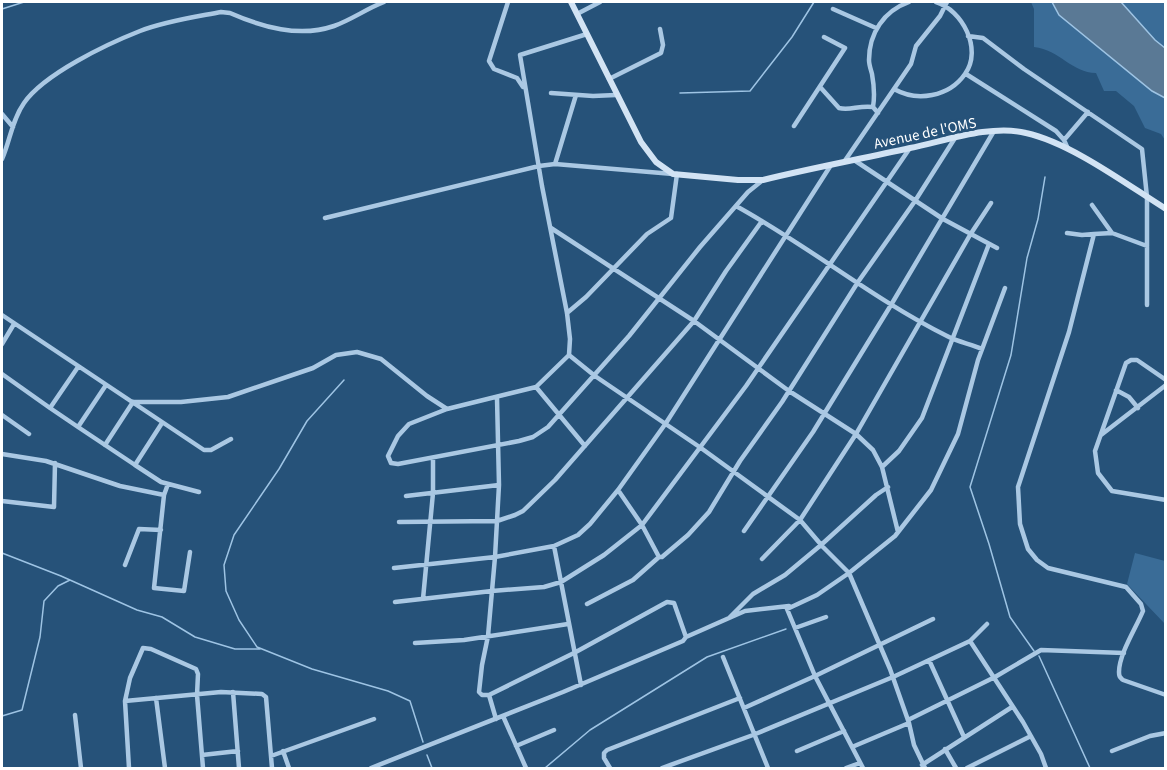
<svg xmlns="http://www.w3.org/2000/svg" width="1167" height="770" viewBox="0 0 1167 770" font-family="'Source Sans 3',sans-serif">
<rect width="100%" height="100%" fill="#265279"/>
<!-- green -->
<path fill="#3a6c97" d="M1031 2H1052L1059 15 1152 91 1165 98V140L1161 134 1145 128 1134 106 1116 91H1104L1096 73C1072 73 1060 50 1034 47V9Z
M1121 2H1165V48L1155 40Z
M1135 553 1165 561V624L1127 584Z"/>
<!-- water -->
<path fill="#5a7995" stroke="#9ec4e4" stroke-width="1.5" d="M1052 2H1121L1155 40 1165 48V98L1152 91 1059 15Z"/>
<g fill="none" stroke-linecap="round" stroke-linejoin="round">
<!-- stream -->
<path stroke="#9ec4e4" stroke-width="1.5" d="M2 9 24 2
M680 93 750 91 792 37 814 2
M344 380 307 421 279 469 234 535 224 565 226 591 239 620 257 647 312 669 388 691 410 701 423 742
M2 553 61 576 137 610 162 617 195 637 235 649H260
M1034 651 1010 617 989 544 970 487 1011 355 1027 258 1038 219 1045 177
M1039 656 1090 768
M2 716 22 710 40 637 44 601 58 586 70 580
M427 755 432 768
M545 768 590 730 707 657 786 629"/>
<!-- street -->
<path stroke="#aac8e3" stroke-width="4.5" d="M508 2 489 61 494 69 517 78 523 87
M833 9 876 28
M577 14 600 2
M587 34 520 55 542 186 567 313 570 339 569 355 536 387 447 409 409 424 398 436 388 456 391 463 398 464 519 441 533 437 548 427 629 336 700 247 748 192 763 180
M968 36 983 38 1024 69 1142 149 1147 197V305
M966 74 1056 131 1064 140 1068 149
M609 79 661 53 663 45 660 29
M821 88 839 108C850 111 859 105 873 107L878 113
M894 89C917 102 949 97 965 74 983 49 962 10 936 2
M551 93 593 96 616 95
M873 107C875 95 874 85 872 74 871 70 869 65 869 60 869 33 884 11 909 2
M2 114 13 127
M794 126 845 48 824 37
M1064 140 1088 112
M2 159C10 141 12 120 24 103 44 74 107 44 140 31 166 21 195 17 221 12L230 13C262 27 299 38 334 26 351 20 366 9 384 2
M854 160 943 219 997 248
M844 162 911 64 916 46 940 16 947 2
M555 164 576 95
M1092 205 1112 233 1147 246
M736 206C809 246 873 299 947 336 958 342 971 344 982 349
M325 218 539 166 555 164 673 174
M551 228 694 321 789 391 856 434 873 450 882 467 898 532
M1067 233 1082 235 1094 234
M1112 233 1094 234 1069 332 1018 487 1020 524 1028 549 1037 560 1048 568 1126 587 1141 604 1143 611C1136 628 1119 654 1119 672 1119 677 1120 677 1123 680L1166 695
M567 313 586 297 647 234 671 218 677 174
M2 315 204 450H211L231 439
M2 344 14 324
M569 355 595 376 701 448 800 520 823 547 849 573 890 669 909 723 914 745 925 768
M2 374 50 408 78 367
M1166 380 1137 360H1131L1126 363 1095 451 1098 473 1112 491 1166 500
M106 385 78 427 135 465 162 423
M536 387 585 446
M1116 390 1129 397 1138 408
M133 402H181L228 397 313 368 336 355 357 352 381 359 427 396 447 409
M50 408 78 427
M2 415 29 434
M1101 435 1166 385
M105 445 133 402
M2 454 46 461 120 486 164 495
M135 465 161 482 199 492
M882 467 899 451 922 418 989 244
M168 484 164 495 154 588 184 591 190 552
M618 490 642 525 659 557H662L688 535 709 512 740 461 782 402 858 282 915 201 955 138
M406 496 499 485 497 398
M2 501 54 507 55 463
M399 522 497 521 515 515 523 511 555 480 694 321 726 271 762 221
M744 531 813 432 891 305 994 131
M554 546 581 685
M762 559 800 520 856 434 970 235 991 203
M125 565 139 529 161 530
M394 568 495 557 554 546 578 535 590 524 618 490 666 423 831 165
M423 599 433 493V458
M395 602 492 591 544 587 561 582 604 555 642 525 746 386 910 148
M587 604 633 580 659 557
M729 618 753 594 785 575 821 545 876 495 888 487
M795 628 826 617
M686 637 745 611 789 606
M970 641 1023 722 1041 754 1046 768
M415 643 464 640 568 624
M723 657 768 768
M929 660 964 737
M233 692 239 768
M489 695H482L479 692 482 665 488 636 495 557 499 485
M156 698 165 768
M125 701 130 678 143 648 151 649 196 669 198 674 197 695 203 768
M744 708 815 676 787 609 817 595 849 573 895 536 931 490 958 434 978 360 1005 288
M75 715 81 768
M503 716 526 768
M908 720 995 677 1041 650 1124 653
M516 746 554 730
M852 747 909 723
M945 749 956 768
M283 751 289 768
M797 751 844 731
M1112 751 1150 736 1166 733
M202 755 238 751
M271 756 374 719
M922 765 1012 707
M129 768 125 701 221 692 262 694 266 697 272 768
M371 768 563 692 683 641 686 637 674 603 667 602 574 653 489 695 496 719
M610 768 604 758V753L607 750 740 698
M662 768 753 735 893 677 970 641 987 624
M846 768 860 763
M863 768 815 676 933 619
M967 768 1031 736"/>
<!-- secondary -->
<path stroke="#d2e3f4" stroke-width="6" d="M571 2 641 142 656 162 673 174 738 180H763C812 168 861 159 910 148 945 141 991 124 1026 133 1071 143 1126 184 1166 209"/>
</g>
<g text-anchor="middle" stroke-width="5" stroke-linejoin="round" paint-order="stroke">
<!-- street labels -->
<g font-size="15" fill="#fff" stroke="#265279">
<text transform="translate(925 133) rotate(-12)" y="5">Avenue de l'OMS</text>
</g>
</g>
<!-- border -->
<rect width="1167" height="770" fill="none" stroke="#ffffff" stroke-width="6"/>
</svg>
